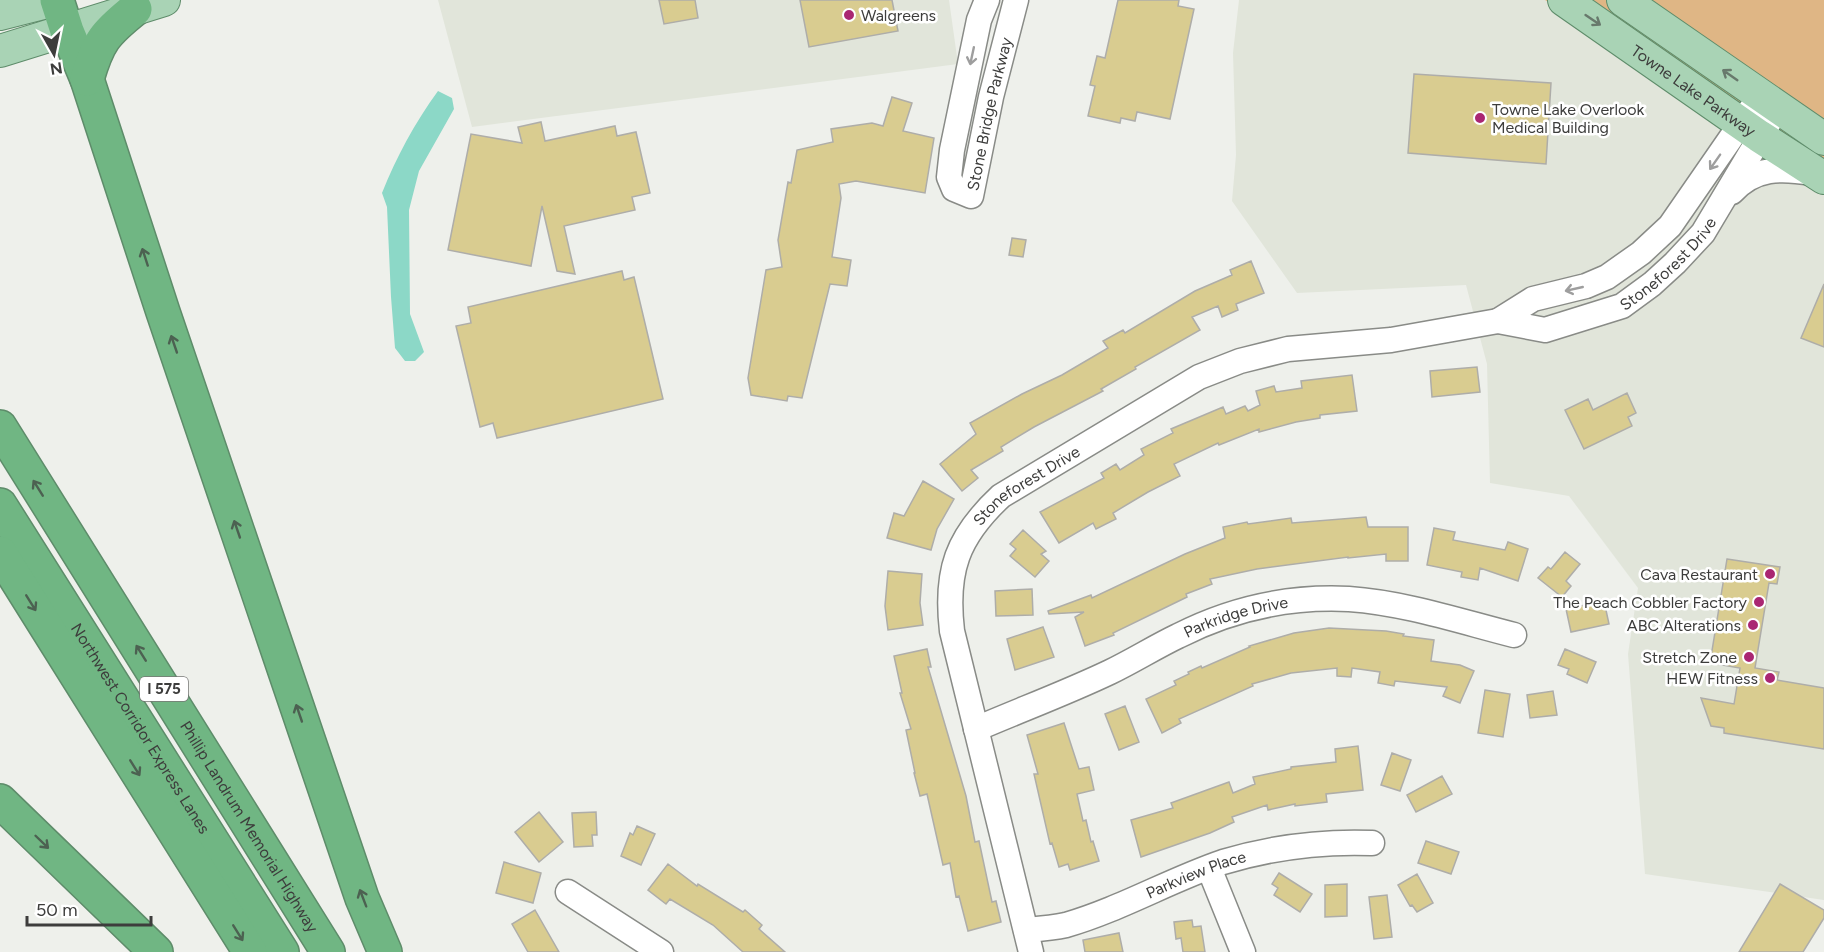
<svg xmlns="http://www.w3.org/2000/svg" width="1824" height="952" viewBox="0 0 1824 952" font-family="Figtree,sans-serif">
<rect width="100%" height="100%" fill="#eef0eb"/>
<!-- built -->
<path fill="#e1e5da" d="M438 0H949L958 64 472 127Z
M1239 0H1545L1765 146 1824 174V900L1645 874 1628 654 1638 588 1569 496 1490 483 1487 364 1466 285 1297 293 1232 201 1236 155 1233 53Z"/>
<!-- forest -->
<path fill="#dfb685" d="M1545 0H1824V174L1765 146Z"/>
<!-- water -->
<path fill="#8cd8c7" d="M438 91 452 98 454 109 419 171 409 210 410 314 424 352 415 361H405L395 348 391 297 387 207 382 193C397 156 414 124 438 91Z"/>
<!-- building -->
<path fill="#d9cc90" stroke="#aeada9" stroke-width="1.5" d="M659 0H695L698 18 664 24Z
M800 0H892L898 31 809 47Z
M1118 0H1179L1178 6 1194 9 1170 119 1137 112 1135 121 1121 118 1120 123 1088 116 1095 86 1090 85 1097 56 1105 58Z
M1414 74 1551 83 1546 164 1408 153Z
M892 97 912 103 903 131 934 138 925 193 856 181 839 184 841 198 832 257 851 260 847 286 830 284 802 398 788 396 787 401 751 395 748 378 766 270 782 267 778 240 788 182 791 183 797 150 833 142 831 129 872 123 883 126Z
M541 122 545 141 615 126 617 136 636 132 650 193 632 197 635 210 564 226 575 274 557 271 542 206 531 266 448 250 471 134 522 143 518 127Z
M1012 238 1026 240 1023 257 1009 255Z
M1251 261 1264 293 1236 304 1238 310 1222 317 1218 306 1192 317 1200 330 1135 367 1136 369 1101 389 1103 391 1034 427 1001 447 1003 451 971 470 978 478 962 491 940 464 976 434 970 423 1022 394 1062 375 1108 348 1103 341 1123 330 1125 333 1195 291 1232 275 1230 270Z
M622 271 624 280 634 277 663 399 497 438 493 423 480 427 456 326 471 323 468 307Z
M1824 284V347L1801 338Z
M1477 367 1480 392 1432 397 1430 371Z
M1352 375 1357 411 1320 415V418L1296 422 1259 432V429L1219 445 1218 443 1174 464 1180 476 1148 492 1113 513 1116 519 1096 529 1093 523 1059 543 1040 512 1104 478 1101 473 1116 464 1120 470 1144 455 1141 449 1173 433 1171 429 1223 407 1226 414 1245 406 1248 411 1260 405 1256 391 1274 386 1276 392 1302 388 1301 381Z
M1627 393 1636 413 1628 417 1632 426 1584 449 1565 410 1588 399 1593 410Z
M923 481 954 499 937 529 931 550 887 538 894 513 904 516Z
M1366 517 1368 527H1408V561H1386V554L1348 558V557L1257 569 1210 579 1212 584 1186 594 1187 597 1113 633 1114 635 1085 646 1075 617 1084 612 1049 614 1048 611 1091 595 1092 598 1185 554 1225 538 1223 527 1247 522 1248 524 1291 518 1292 523Z
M1434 528 1455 532 1453 540 1505 550 1508 542 1528 549 1518 581 1480 568 1478 580 1461 577 1462 572 1427 565Z
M1023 530 1046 551 1041 554 1049 561 1035 577 1010 556 1016 549 1010 544Z
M1565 552 1580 564 1566 581 1571 586 1562 597 1538 578 1548 567 1551 569Z
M1727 559 1780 567 1777 584 1769 583 1755 668 1779 672 1777 680 1824 688V749L1724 733V728L1711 726 1701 698 1734 704 1740 668 1710 663Z
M888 571 922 574 920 603 923 625 888 630 885 606Z
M1032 589 1033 615 996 616 995 591Z
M1604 601 1609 624 1571 632 1566 609Z
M1043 627 1054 657 1015 670 1007 639Z
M1329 628 1386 631 1404 634 1403 636 1434 640 1431 661 1460 665 1474 671 1460 703 1443 696 1447 687 1395 681 1394 686 1378 683 1380 672 1352 668 1351 677 1337 676V668L1291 673 1252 684 1253 686 1179 719 1181 723 1162 733 1146 699 1176 685 1174 681 1189 674 1188 672 1201 666 1202 668 1250 647 1249 646 1294 633Z
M927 649 931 667H928L966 796 975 842 979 841 992 902 996 901 1001 922 968 931 959 896 956 897 950 863 943 865 927 794 920 796 914 773H915L906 730 911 729 900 693H902L894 656Z
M1565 649 1596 662 1587 683 1567 674 1569 669 1558 665Z
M1485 690 1510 694 1503 737 1478 733Z
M1553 691 1557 715 1530 718 1527 695Z
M1125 706 1139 742 1119 750 1105 714Z
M1064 723 1079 769 1089 767 1094 790 1077 794 1083 821 1086 820 1091 842 1093 841 1099 861 1070 870 1068 864 1059 867 1052 843 1050 844 1034 774H1038L1027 735Z
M1358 746 1363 790 1326 794 1327 802 1295 806V804L1268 810 1267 805 1232 817 1234 822 1210 833 1141 857 1131 820 1173 808 1171 803 1229 782 1233 793 1255 784 1253 777 1291 769V767L1336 762 1335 749Z
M1392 753 1411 760 1400 791 1381 785Z
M1442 776 1452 794 1416 812 1407 795Z
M539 812 563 842 539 862 515 832Z
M596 812 597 835H592L593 846 574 847 572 813Z
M637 826 655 834 641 865 621 856 630 833 633 835Z
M1426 841 1459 852 1451 874 1418 863Z
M504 862 541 873 533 903 496 893Z
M668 864 697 886 698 884 743 912 745 910 762 925 759 929 785 952H743L713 925 670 899 666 904 648 890Z
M1279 873 1312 894 1300 912 1274 895 1278 888 1272 884Z
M1417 874 1433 903 1417 912 1412 905 1410 906 1398 885Z
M1347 884V916L1325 917V885Z
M1780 884 1824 910V918L1803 952H1739Z
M1387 895 1392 937 1374 939 1369 897Z
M535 910 559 952H528L512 924Z
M1192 920 1193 927 1201 926 1205 952H1183L1181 938 1176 939 1174 922Z
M1119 933 1123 952H1085L1083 940Z"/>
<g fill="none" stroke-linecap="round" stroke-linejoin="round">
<defs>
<g id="minor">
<path id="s1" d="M987 0 979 20 952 150 949 177 954 189 971 196 991 97 1016 0"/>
<path d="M1732 192C1755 167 1781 168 1812 173"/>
<path d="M1498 321 1533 299 1586 286 1607 277 1641 253 1670 226 1760 96"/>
<path id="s2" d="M976 729C1020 710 1066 693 1110 672 1133 661 1155 647 1178 636 1231 609 1290 596 1349 599 1405 603 1459 621 1514 635"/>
<path d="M1209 868 1243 952"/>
<path d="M568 892 661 952"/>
<path id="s3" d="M1026 930C1039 929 1053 928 1066 925 1121 909 1170 880 1223 862 1273 847 1320 841 1372 843"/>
<path id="s4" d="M1031 952 952 631C945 571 957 537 1001 496L1199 377 1240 361 1288 349 1391 340 1498 321 1545 330 1622 306 1652 284 1675 263 1703 233 1777 109"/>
</g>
<g id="major">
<path id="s5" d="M1564 0 1759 136 1824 178"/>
<path d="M1623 0 1824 139"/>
<path d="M0 14 55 0"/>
<path d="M0 51 164 0"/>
</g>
<g id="highway">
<path d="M57 0 67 31 87 79 163 312 344 845 362 898 385 952"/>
<path d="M87 79C98 41 105 33 135 9"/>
<path id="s6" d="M0 427 328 952"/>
<path id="s7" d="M0 505 282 952"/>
<path d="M0 553 250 952"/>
<path d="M0 801 156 952"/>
</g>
</defs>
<!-- minor casing -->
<use href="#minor" stroke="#898b87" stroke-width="27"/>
<!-- major casing -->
<use href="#major" stroke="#5e8c6a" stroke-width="34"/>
<!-- highway casing -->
<use href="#highway" stroke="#5e8c6a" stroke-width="36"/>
<!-- minor -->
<use href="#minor" stroke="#fff" stroke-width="24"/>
<!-- major -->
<use href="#major" stroke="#a9d3b5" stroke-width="32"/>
<!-- highway -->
<use href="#highway" stroke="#70b683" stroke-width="33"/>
</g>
<!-- one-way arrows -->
<defs><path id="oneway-shaft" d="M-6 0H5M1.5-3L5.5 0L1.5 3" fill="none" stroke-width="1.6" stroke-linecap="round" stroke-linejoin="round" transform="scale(1.5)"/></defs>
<g stroke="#68796c">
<use href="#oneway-shaft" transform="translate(1593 20) rotate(34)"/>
<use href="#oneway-shaft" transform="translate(1730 75) rotate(-145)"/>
</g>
<g stroke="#9e9e9e">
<use href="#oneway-shaft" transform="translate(972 56) rotate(102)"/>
<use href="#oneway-shaft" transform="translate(1715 162) rotate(125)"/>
<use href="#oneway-shaft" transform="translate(1574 289) rotate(167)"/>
</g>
<g stroke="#4c6151">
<use href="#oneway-shaft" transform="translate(145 257) rotate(-108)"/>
<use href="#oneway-shaft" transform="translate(174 344) rotate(-109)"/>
<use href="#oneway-shaft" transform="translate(38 488) rotate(-122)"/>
<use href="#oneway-shaft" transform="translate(237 529) rotate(-109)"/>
<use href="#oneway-shaft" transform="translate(31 603) rotate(58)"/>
<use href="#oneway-shaft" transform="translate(141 653) rotate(-122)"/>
<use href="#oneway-shaft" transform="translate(299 713) rotate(-109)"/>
<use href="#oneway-shaft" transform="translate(135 768) rotate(58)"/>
<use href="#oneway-shaft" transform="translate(42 842) rotate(44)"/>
<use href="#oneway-shaft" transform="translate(363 898) rotate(-111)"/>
<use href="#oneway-shaft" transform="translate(238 933) rotate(58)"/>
</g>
<!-- markers -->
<g fill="#aa2672" stroke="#fff" stroke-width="2">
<circle cx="849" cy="15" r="6"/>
<circle cx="1480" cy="118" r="6"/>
<circle cx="1770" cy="574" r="6"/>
<circle cx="1759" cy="602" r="6"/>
<circle cx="1753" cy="625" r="6"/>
<circle cx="1749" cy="657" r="6"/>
<circle cx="1770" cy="678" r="6"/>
</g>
<g text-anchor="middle" stroke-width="5" stroke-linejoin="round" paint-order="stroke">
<!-- shield labels -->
<rect fill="#fff" stroke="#777776" stroke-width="1.5" x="140" y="677" width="48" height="24" rx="4.5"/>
<g font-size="15" font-weight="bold" fill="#3d3d3c">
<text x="164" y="694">I 575</text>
</g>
<!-- poi labels -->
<g font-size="16" fill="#3d3d3c" stroke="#fff" text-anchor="end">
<text x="861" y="21" text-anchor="start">Walgreens</text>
<text x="1492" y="115" text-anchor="start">Towne Lake Overlook<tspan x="1492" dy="18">Medical Building</tspan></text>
<text x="1758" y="580">Cava Restaurant</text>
<text x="1747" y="608">The Peach Cobbler Factory</text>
<text x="1741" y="631">ABC Alterations</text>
<text x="1737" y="663">Stretch Zone</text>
<text x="1758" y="684">HEW Fitness</text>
</g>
<!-- street labels -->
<g font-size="16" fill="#3d3d3c" stroke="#fff">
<text dy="6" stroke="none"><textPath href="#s5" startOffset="158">Towne Lake Parkway</textPath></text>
<text dy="6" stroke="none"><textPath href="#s1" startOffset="297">Stone Bridge Parkway</textPath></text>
<text dy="6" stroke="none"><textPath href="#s4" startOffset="1209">Stoneforest Drive</textPath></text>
<text dy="6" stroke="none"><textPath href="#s4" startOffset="508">Stoneforest Drive</textPath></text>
<text dy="6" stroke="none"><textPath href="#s2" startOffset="284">Parkridge Drive</textPath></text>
<text dy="6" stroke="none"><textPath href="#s7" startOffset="264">Northwest Corridor Express Lanes</textPath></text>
<text dy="6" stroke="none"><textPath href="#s6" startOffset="471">Phillip Landrum Memorial Highway</textPath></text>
<text dy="6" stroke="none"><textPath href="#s3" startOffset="180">Parkview Place</textPath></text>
</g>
</g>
<!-- north arrow -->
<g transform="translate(54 54) rotate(171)" stroke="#ffffff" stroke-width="4.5" paint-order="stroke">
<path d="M0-4.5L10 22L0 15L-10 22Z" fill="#3d3d3c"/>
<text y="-9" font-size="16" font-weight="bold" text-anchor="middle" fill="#3d3d3c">N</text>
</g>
<!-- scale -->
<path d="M27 916v9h124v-9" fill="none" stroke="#3d3d3c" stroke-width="3"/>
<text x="36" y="916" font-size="18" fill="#3d3d3c" stroke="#ffffff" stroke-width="4.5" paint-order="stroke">50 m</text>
</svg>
